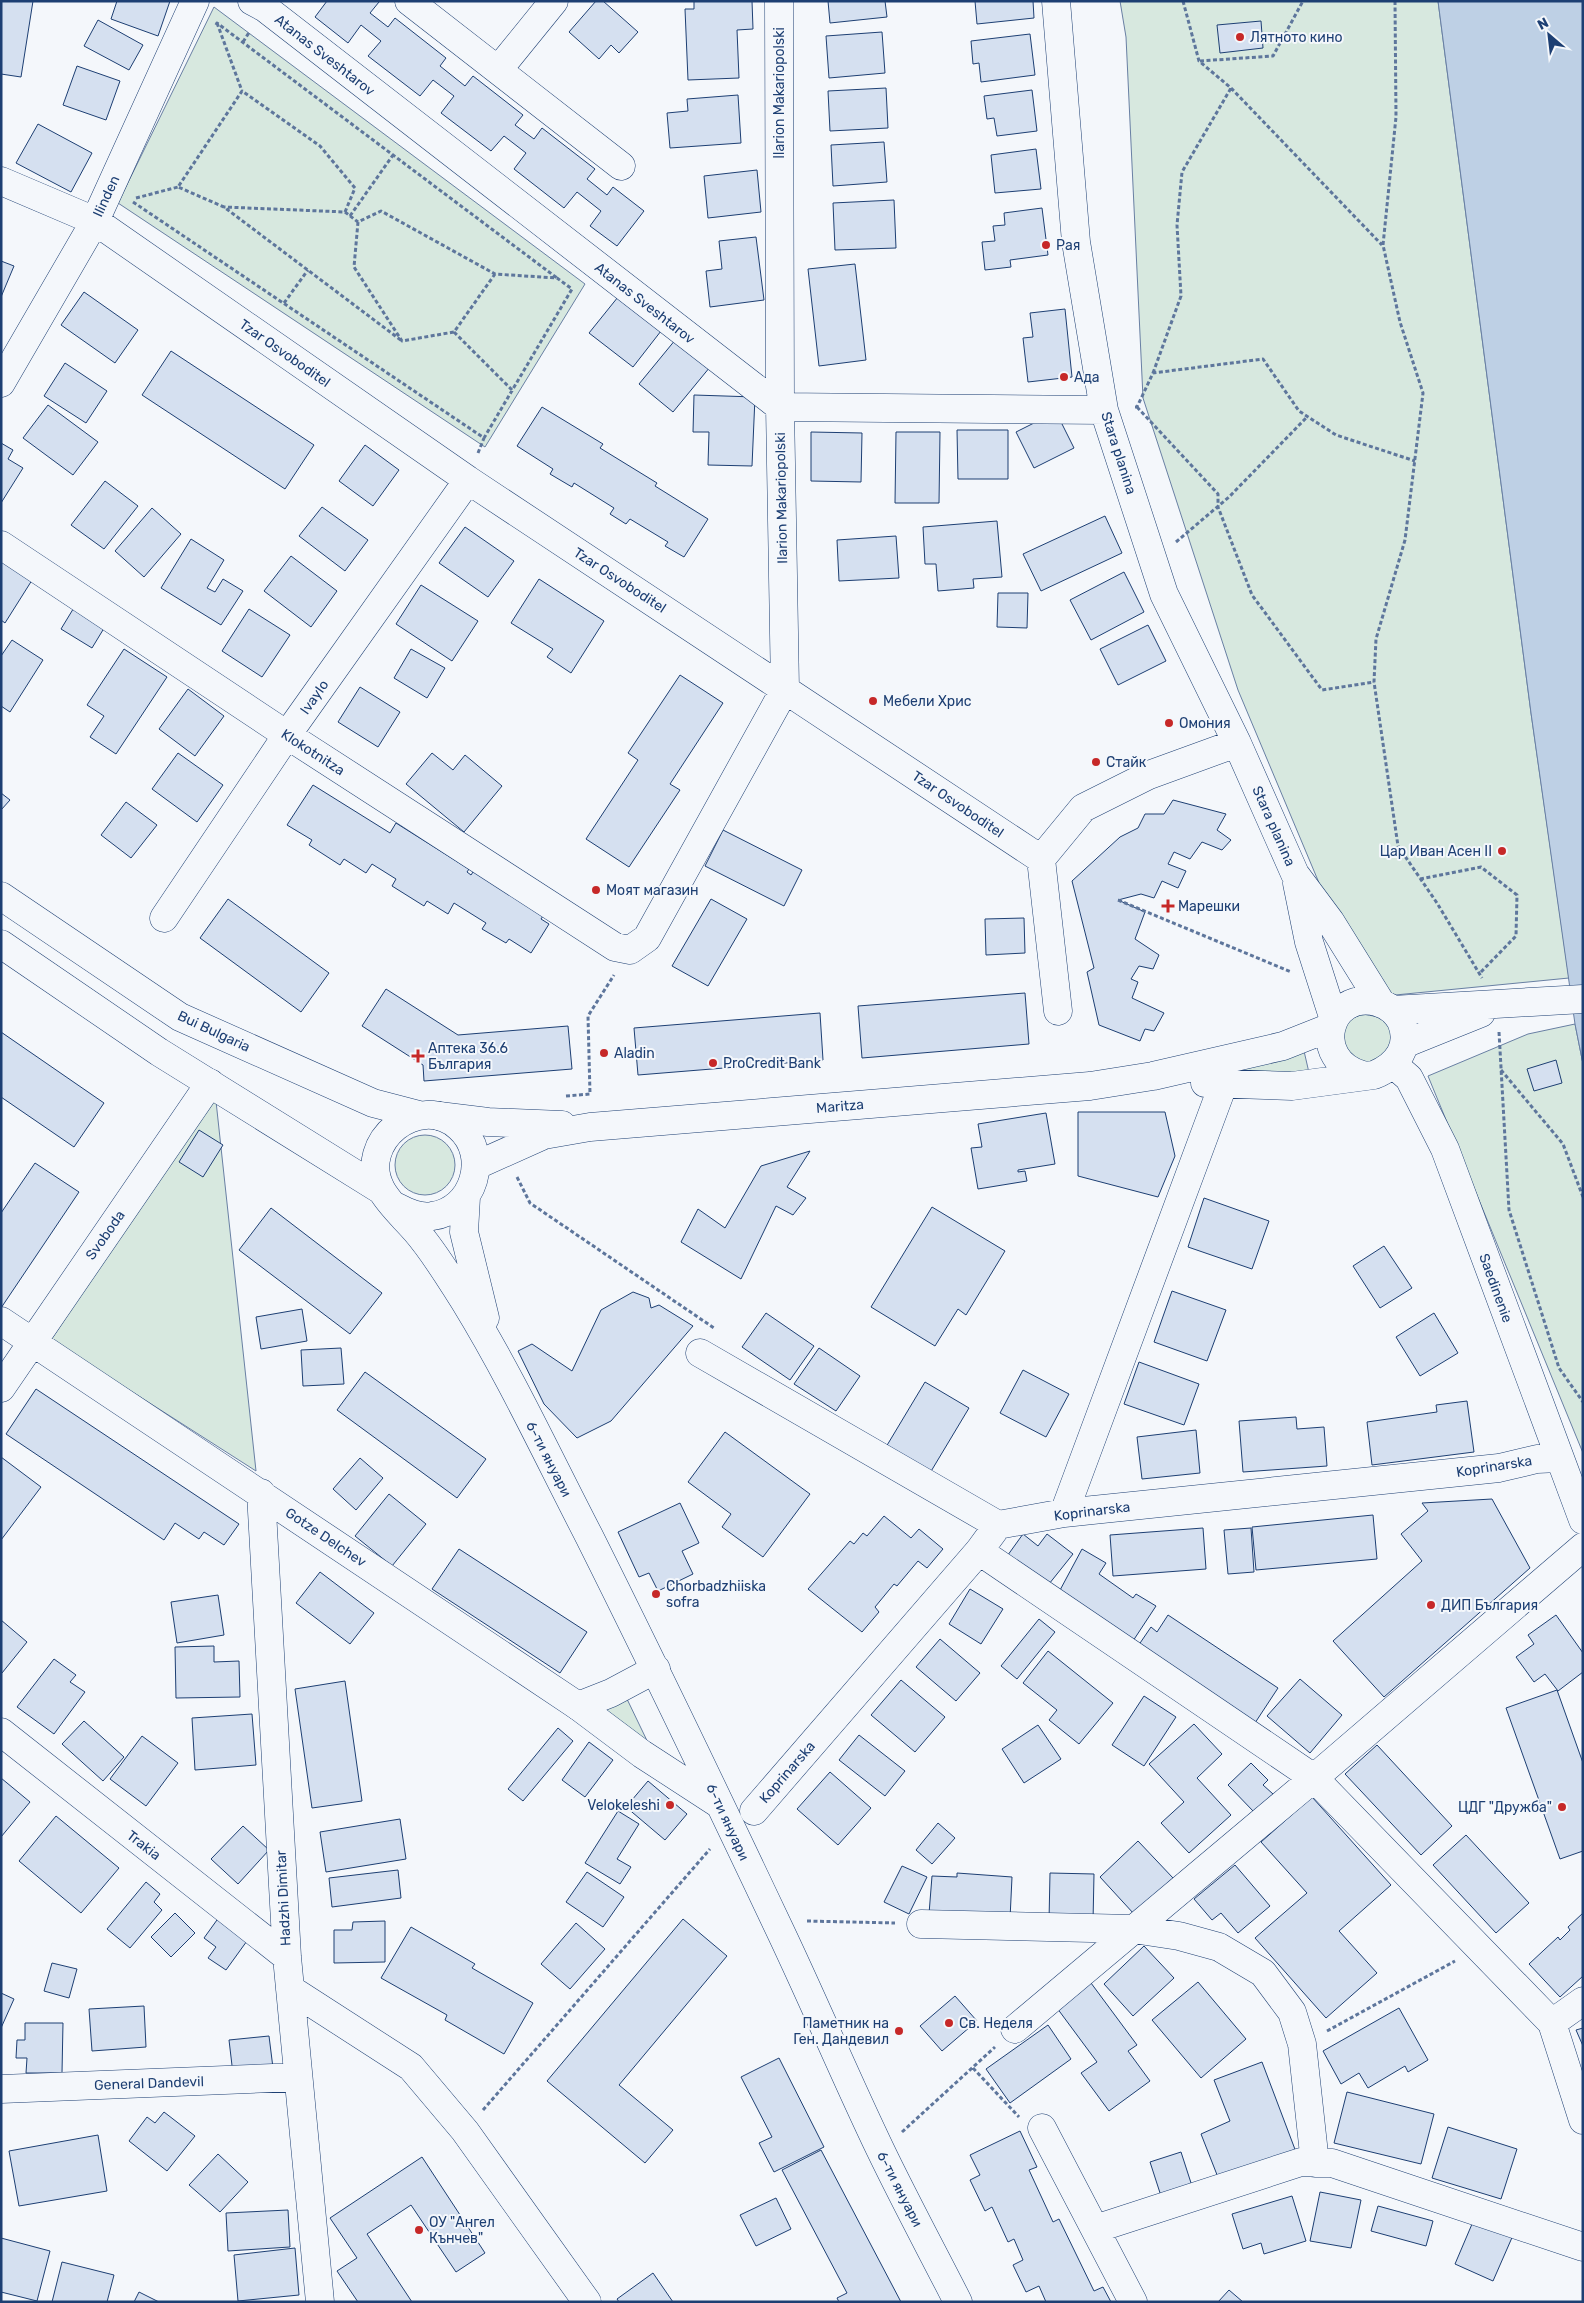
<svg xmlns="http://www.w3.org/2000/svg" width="1584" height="2303" viewBox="0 0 1584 2303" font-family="Rubik,sans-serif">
<rect width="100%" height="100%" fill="#f4f7fb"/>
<!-- green -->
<path fill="#d7e8df" stroke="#687fa3" d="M1120 1H1438L1531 713 1569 978 1385 996 1343 940 1238 690 1143 398 1126 37Z
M214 7 585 284 485 447 118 203Z
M1361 1014C1386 1017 1390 1021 1394 1045L1370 1067 1347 1057C1343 1035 1338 1025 1361 1014Z
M1575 1024 1583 1064V1453L1428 1076 1528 1034Z
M1304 1051 1310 1077 1225 1074Z
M215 1092 256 1471 51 1340Z
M395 1165a30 30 0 1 1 60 0a30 30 0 1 1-60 0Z
M627 1699 652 1751 598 1714Z"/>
<!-- water -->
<path fill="#bed0e5" stroke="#687fa3" d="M1438 1H1583V1064L1575 1024 1531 713Z"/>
<!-- building -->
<path fill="#d5e0f0" stroke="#1d3f73" d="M1 1H33L21 77 1 74Z
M117 1H170L158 36 111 19Z
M327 1H377L379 2 370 13 388 27 395 18 446 58 440 66 465 86 473 76 523 115 515 125 534 139 542 128 595 169 587 179 607 195 613 187 644 211 617 246 590 226 601 211 577 192 564 208 514 169 526 153 504 136 491 151 441 113 454 96 433 80 420 96 368 56 381 41 361 25 348 43 315 17Z
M596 1H603L638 32 619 53 611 45 599 59 569 32Z
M694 1H752L753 29 737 30 739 78 688 80 685 9H694Z
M828 1H885L887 17 830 23Z
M975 1H1033L1034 18 977 24Z
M98 20 143 45 129 70 84 46Z
M1261 21 1263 48 1220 53 1217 25Z
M882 32 885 73 829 78 826 36Z
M1030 34 1035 75 981 82 979 63 973 64 971 41Z
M77 66 120 81 106 120 63 105Z
M886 88 888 128 830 131 828 91Z
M1032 90 1037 131 997 136 994 118 987 119 984 96Z
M738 95 741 143 670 148 667 113 688 111 687 99Z
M38 124 92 153 71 192 16 163Z
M884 142 887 182 833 186 831 145Z
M1036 149 1041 189 995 193 991 155Z
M757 170 761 212 708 218 704 176Z
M894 200 896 248 835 250 833 203Z
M1042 208 1048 255 1010 260 1011 267 985 270 982 242 995 241 993 226 1005 225 1004 213Z
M756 237 764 300 710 307 706 271 722 269 719 241Z
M1 261 14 266 1 297Z
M855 264 866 360 819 366 808 269Z
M84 292 138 330 115 363 61 325Z
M618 297 661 331 633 367 589 333Z
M1065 309 1072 377 1028 382 1023 338 1033 337 1030 313Z
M676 339 710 367 673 412 639 384Z
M171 351 314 445 285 489 142 395Z
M65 363 107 391 86 423 44 396Z
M694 395 755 397 752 466 708 465 709 432H693Z
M48 405 98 442 73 475 23 438Z
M542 407 603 444 600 448 657 483 655 486 708 519 684 557 665 546 668 542 630 519 626 524 610 514 614 508 574 483 572 487 550 474 553 469 517 446Z
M1056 412 1074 448 1034 468 1016 432Z
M957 430H1008V479H958Z
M811 432 862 433 861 482 811 481Z
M896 432H940L939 503H895Z
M1 443 13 450 8 459 23 468 1 503Z
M365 445 399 470 373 506 339 481Z
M105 481 138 506 104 549 71 525Z
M322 507 368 540 345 571 299 536Z
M152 508 181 534 144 577 115 551Z
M1105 516 1122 553 1041 591 1023 554Z
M997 521 1002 577 973 579 974 588 938 591 936 564H925L923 527Z
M465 527 514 561 488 597 439 563Z
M896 536 899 578 839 581 837 540Z
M191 539 224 560 207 588 215 592 223 579 243 591 221 625 161 588Z
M291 556 337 591 311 627 264 591Z
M1 560 34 577 5 623 1 620Z
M1124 572 1144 612 1091 640 1070 600Z
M539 579 604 621 571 673 547 657 553 649 511 623Z
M421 585 478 621 452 661 396 624Z
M998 593H1028L1027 628 997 627Z
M78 601 109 620 92 648 61 629Z
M249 609 290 635 262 677 222 651Z
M1148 625 1166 661 1118 685 1100 649Z
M12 640 43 660 10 712 1 706V656Z
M124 649 167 677 116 754 90 737 104 716 87 705Z
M411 649 445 668 427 698 394 678Z
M680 675 723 703 670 784 680 790 629 867 586 839 638 760 628 753Z
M360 687 400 712 378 747 338 722Z
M188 689 224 716 195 756 159 729Z
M178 753 223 785 197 822 152 789Z
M432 753 453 770 465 755 502 786 464 832 406 784Z
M313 785 390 833 396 823 469 869 467 872 471 875 477 866 545 913 541 919 549 924 531 953 509 939 506 943 482 929 486 923 454 903 448 914 427 901 424 906 392 886 396 879 372 864 366 873 344 859 340 865 309 845 312 840 287 825Z
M1 793 10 800 1 810Z
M1173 800 1226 814 1217 830 1231 840 1222 850 1202 842 1190 859 1174 852 1168 864 1186 871 1178 888 1162 881 1154 898 1141 894 1118 900 1145 912 1135 939 1159 955 1153 969 1139 966 1131 979 1138 982 1132 998 1164 1013 1154 1031 1145 1029 1140 1041 1099 1025 1087 972 1094 968 1072 881 1120 837 1138 828 1145 814H1164Z
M126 802 157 825 131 858 101 835Z
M723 830 802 870 784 906 705 866Z
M228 899 329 973 301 1012 200 938Z
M711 899 747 919 708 986 672 966Z
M1024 918 1025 953 986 955 985 919Z
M386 989 458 1035 568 1026 572 1069 424 1081 423 1065 362 1026Z
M1025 993 1029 1044 862 1058 858 1006Z
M820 1013 823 1060 638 1075 634 1028Z
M1 1032 104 1103 74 1147 1 1097Z
M1556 1060 1562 1083 1534 1091 1527 1069Z
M1078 1112H1165L1175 1156 1158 1197 1078 1176Z
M1046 1113 1055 1164 1018 1170V1172L1025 1171 1027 1181 978 1189 971 1148 982 1147 978 1124Z
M199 1130 223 1145 203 1177 179 1162Z
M810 1151 787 1187 806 1198 793 1215 776 1206 741 1279 681 1242 698 1209 725 1228 761 1166Z
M35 1163 79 1192 1 1308V1213Z
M1204 1198 1269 1221 1252 1269 1188 1247Z
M932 1207 1005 1251 966 1315 958 1309 935 1346 871 1307Z
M271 1208 382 1293 350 1334 239 1250Z
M1384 1246 1412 1288 1380 1308 1353 1266Z
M1172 1291 1226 1310 1207 1361 1154 1342Z
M633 1292 649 1298 651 1308 659 1305 693 1326 611 1421 577 1438 544 1404 518 1351 532 1344 572 1371 601 1310Z
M302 1309 307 1341 261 1349 256 1317Z
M766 1313 814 1346 790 1380 742 1347Z
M1434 1313 1458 1353 1420 1376 1396 1337Z
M341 1348 344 1384 303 1386 301 1350Z
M819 1348 860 1376 836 1411 794 1384Z
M1139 1362 1199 1384 1184 1425 1124 1404Z
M1023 1370 1069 1394 1046 1437 1000 1413Z
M365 1372 486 1459 457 1498 337 1410Z
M925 1382 969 1408 930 1473 886 1447Z
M36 1389 239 1524 224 1545 204 1532 199 1539 175 1523 164 1540 6 1434Z
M1467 1401 1474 1452 1372 1465 1367 1422 1437 1412 1436 1405Z
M1296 1417 1297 1429 1324 1427 1327 1466 1243 1472 1239 1421Z
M1196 1430 1200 1473 1142 1479 1137 1437Z
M725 1432 810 1494 763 1557 722 1527 731 1514 688 1482Z
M1 1457 41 1487 1 1540Z
M360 1458 383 1478 356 1510 333 1489Z
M389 1494 426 1524 392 1566 355 1536Z
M1492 1499 1530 1568 1384 1697 1333 1641 1422 1561 1401 1534 1428 1511 1422 1503Z
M680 1503 699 1543 682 1551 693 1574 658 1591 649 1573 639 1577 618 1532Z
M1373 1515 1377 1559 1256 1570 1252 1527Z
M884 1516 911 1538 919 1529 943 1549 927 1568 918 1561 897 1586 894 1584 875 1607 879 1612 862 1632 808 1589 850 1541 854 1544 863 1533 867 1536Z
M1203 1528 1206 1569 1113 1576 1110 1535Z
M1251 1528 1254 1572 1228 1574 1224 1530Z
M1023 1534 1038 1546 1047 1534 1073 1554 1045 1589 1005 1559Z
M459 1549 587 1632 560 1673 432 1589Z
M1082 1549 1106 1563 1099 1574 1133 1598 1136 1594 1156 1606 1131 1644 1059 1592Z
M320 1572 374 1613 350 1644 296 1603Z
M970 1589 1003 1609 981 1644 949 1624Z
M218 1595 224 1635 177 1643 171 1602Z
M1168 1615 1278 1688 1253 1726 1136 1649 1151 1627 1157 1632Z
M1556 1615 1583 1653V1672L1558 1691 1545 1674 1534 1682 1516 1657 1534 1644 1528 1635Z
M1039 1619 1055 1632 1017 1679 1001 1666Z
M1 1620 27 1642 2 1673 1 1672Z
M940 1639 980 1673 956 1701 916 1667Z
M214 1646V1662L239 1661 240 1697 176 1698 175 1647Z
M1048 1651 1113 1703 1079 1744 1049 1720 1057 1710 1023 1683Z
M54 1659 76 1675 70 1682 85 1692 54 1734 17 1707Z
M1300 1679 1342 1715 1310 1753 1267 1716Z
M901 1680 945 1717 915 1752 871 1715Z
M345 1681 362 1801 312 1808 295 1689Z
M1557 1690 1583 1763V1851L1560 1859 1506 1708Z
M1144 1696 1176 1717 1144 1766 1112 1745Z
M252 1714 256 1765 195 1770 192 1718Z
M84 1721 124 1757 103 1781 62 1744Z
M1194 1724 1222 1754 1197 1778 1231 1815 1189 1853 1161 1823 1184 1802 1149 1764Z
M1038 1725 1061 1759 1024 1783 1002 1749Z
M558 1728 573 1741 523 1801 508 1789Z
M859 1735 905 1771 885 1796 839 1760Z
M142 1736 178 1763 146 1806 110 1779Z
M589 1742 613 1760 585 1797 562 1780Z
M1377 1745 1452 1826 1421 1855 1345 1774Z
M1251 1763 1268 1780 1263 1785 1273 1794 1254 1812 1228 1785Z
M830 1772 871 1808 838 1845 797 1809Z
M1 1778 30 1802 1 1837Z
M648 1781 687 1814 665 1840 626 1807Z
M1312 1797 1391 1885 1339 1931 1377 1973 1326 2018 1255 1938 1307 1893 1261 1842Z
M618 1811 639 1824 617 1859 631 1867 620 1884 585 1863Z
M56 1816 119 1868 81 1913 19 1861Z
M400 1819 406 1859 326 1872 320 1832Z
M938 1823 955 1838 932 1864 916 1850Z
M243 1826 269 1850 238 1884 211 1859Z
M1466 1835 1529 1903 1496 1933 1433 1865Z
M1138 1841 1173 1878 1134 1914 1100 1877Z
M1235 1865 1270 1906 1238 1933 1221 1913 1212 1920 1194 1899Z
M902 1866 927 1877 909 1914 884 1902Z
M398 1870 401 1898 332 1907 329 1878Z
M587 1872 624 1897 603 1927 566 1902Z
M957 1873 1012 1877 1010 1919 929 1914 932 1876 957 1877Z
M1050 1873 1094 1874 1093 1922 1049 1921Z
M146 1882 160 1894 154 1902 162 1910 130 1948 107 1929Z
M175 1913 195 1933 171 1957 151 1937Z
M222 1913 252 1934 226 1970 208 1958 216 1947 204 1938Z
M1583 1913V1976L1560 1997 1529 1964 1558 1937 1560 1940 1570 1930 1568 1927Z
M683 1919 727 1956 619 2085 673 2130 645 2163 547 2081Z
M385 1921V1962L334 1963V1930H352L353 1922Z
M576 1923 605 1949 570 1989 541 1964Z
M411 1927 475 1964 472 1968 533 2003 504 2054 445 2020 447 2015 381 1978Z
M1144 1946 1174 1978 1133 2016 1104 1984Z
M52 1963 77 1969 69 1998 44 1991Z
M1198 1982 1246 2039 1201 2078 1152 2020Z
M1091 1983 1137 2045 1128 2051 1150 2081 1109 2111 1081 2073 1097 2062 1057 2008Z
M1 1993 14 1999 1 2028Z
M955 1996 977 2021 942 2051 920 2026Z
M144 2006 146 2047 92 2051 89 2009Z
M1399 2008 1428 2060 1408 2072 1405 2066 1368 2088 1359 2073 1341 2084 1323 2051Z
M25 2023H63L62 2073H26L27 2058H16L17 2040H25Z
M1048 2025 1071 2059 1010 2103 986 2069Z
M1583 2028V2046L1576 2030Z
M269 2036 273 2068 233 2074 229 2040Z
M779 2058 824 2147 774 2172 759 2143 772 2137 741 2077Z
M1262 2062 1296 2152 1221 2185 1201 2134 1230 2121 1214 2080Z
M1347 2092 1434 2114 1421 2164 1334 2143Z
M164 2112 195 2136 167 2171 129 2141 147 2117 155 2123Z
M1448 2127 1517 2149 1501 2199 1432 2178Z
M1020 2131 1037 2167 1029 2170 1053 2222 1059 2219 1094 2291 1103 2287 1111 2302H1046L1039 2286 1026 2292 1013 2265 1023 2260 1014 2239 1008 2242 992 2207 985 2211 970 2180 980 2175 970 2155Z
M98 2135 107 2191 19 2206 9 2151Z
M821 2150 901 2302H839L837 2298 847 2293 782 2170Z
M1181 2152 1192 2186 1161 2196 1150 2162Z
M218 2154 248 2182 220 2212 189 2185Z
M422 2157 485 2253 456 2272 411 2205 367 2234 412 2302H358L337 2271 357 2258 330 2218Z
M1320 2192 1361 2200 1351 2248 1310 2241Z
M1292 2196 1306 2241 1264 2254 1261 2243 1243 2249 1232 2214Z
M776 2198 791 2229 756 2246 740 2215Z
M1378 2206 1433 2221 1426 2246 1371 2231Z
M288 2210 290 2247 228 2251 226 2213Z
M1475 2217 1514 2233 1493 2281 1455 2264Z
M1 2238 50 2251 37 2301 1 2292Z
M295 2248 299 2295 238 2301 234 2255Z
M62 2262 114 2275 107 2302H52Z
M653 2273 673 2302H619L617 2299Z
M1229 2290 1243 2302H1218Z
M139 2292 159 2302H134Z"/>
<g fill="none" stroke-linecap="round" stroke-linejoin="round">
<defs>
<path id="minor" d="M252 1 265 8 780 407 1104 410
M409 1 621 166
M1056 1 1076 242 1104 410 1164 594 1237 743 1295 874 1330 921 1381 1003
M498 70 554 1
M1 181 95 221 468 480 1041 859
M1 383 95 221 195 1
M1 545 287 735 615 947 630 950 647 938 785 689 780 407 779 1
M1041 859 1083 808 1149 775 1237 743
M1041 859 1058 1011
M1297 883 1309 942 1334 1020
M164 918 287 735 468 480
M1392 1010 1583 999
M1404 1044 1481 1013
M1394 1065 1409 1078 1445 1149 1583 1520
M1205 1083 1292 1086 1374 1075C1397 1066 1412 1046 1401 1021 1396 1012 1387 1005 1377 1002 1327 990 1310 1060 1362 1075
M439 1116 488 1122 562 1125
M477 1165 544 1135 590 1127 1090 1086 1153 1076 1283 1046 1331 1027
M1 1321 578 1706 611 1693 656 1669
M700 1353 998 1525
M1 1388 210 1083
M261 1493 287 1957 320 2302
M1064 1513 1223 1085
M979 1551 1314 1778 1552 2023 1583 2120
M1 1732 287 1957
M754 1811 979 1551 998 1525 1064 1513 1499 1468 1537 1459 1559 1458
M921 1924 1133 1929 1179 1936 1219 1947 1263 1973 1292 2012 1302 2044 1315 2163
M290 1989 411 2067 465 2131 587 2302
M1552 2023 1583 2001
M1015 2029 1314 1778 1583 1547
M1 2089 298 2077
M1042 2128 1133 2302
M1095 2229 1301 2162 1332 2163 1583 2247"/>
<path id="major" d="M1 896 180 1017 373 1103 419 1115
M1 944 159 1052 381 1190
M466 1197 464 1232 485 1318
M395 1206C407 1212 418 1218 432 1216 474 1211 491 1155 459 1127 419 1091 356 1142 381 1189 389 1204 405 1218 416 1231 435 1253 449 1277 465 1302 511 1377 548 1457 589 1536 653 1664 715 1793 776 1922 812 1997 844 2074 880 2149 905 2201 932 2251 958 2302
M578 1706 642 1754 719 1804"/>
</defs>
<!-- minor casing -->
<use href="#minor" stroke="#1d3f73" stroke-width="29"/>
<!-- major casing -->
<use href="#major" stroke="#1d3f73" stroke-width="29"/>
<!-- path -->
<path stroke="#5e769c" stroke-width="3" stroke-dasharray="4 2.5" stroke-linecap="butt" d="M1183 1 1199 61 1231 88 1382 245
M1395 1 1396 117 1383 245 1400 322 1423 393 1405 540 1376 639 1374 682 1398 846 1437 903 1482 978
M217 23 242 91
M216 25 217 23 557 278
M243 42 250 31
M1200 61 1273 56 1303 1
M136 198 178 187
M133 202 484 438 572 289 557 278 495 274 381 211 358 222 345 212 224 207
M345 212 355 188 320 146 242 91 178 187 224 207 402 341
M350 216 393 155
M358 222 354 267 402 341 454 332 495 274
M284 303 308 270
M454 332 512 390
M1153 373 1181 296 1177 225 1182 172 1231 88
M1135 407H1137L1153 373 1263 359 1299 411 1336 435 1415 461
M1137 407 1218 494V507L1252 595 1322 690 1374 682
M478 453 484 438
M1176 542 1229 497 1307 417
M1420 879 1481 867 1517 895 1516 936 1479 974
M1118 900 1291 972
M1499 1032 1509 1210 1559 1368 1583 1402
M1501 1070 1563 1144 1583 1197
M566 1096 590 1094 588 1016 614 975
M517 1177 530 1203 714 1328
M807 1921 895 1923
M1327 2031 1455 1961
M973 2068 1019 2117
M483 2110 710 1849
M902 2132 995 2047"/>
<!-- minor -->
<use href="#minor" stroke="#f4f7fb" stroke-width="28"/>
<!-- major -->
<use href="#major" stroke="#f4f7fb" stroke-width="28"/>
</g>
<!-- markers -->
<g fill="#c62828" stroke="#f4f7fb" stroke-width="2">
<circle cx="1240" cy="37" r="5"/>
<circle cx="1046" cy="245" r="5"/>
<circle cx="1064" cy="377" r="5"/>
<circle cx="873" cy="701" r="5"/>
<circle cx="1169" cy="723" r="5"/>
<circle cx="1096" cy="762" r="5"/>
<circle cx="1502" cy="851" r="5"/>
<circle cx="596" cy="890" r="5"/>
<path d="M1165.5 898.5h5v5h5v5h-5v5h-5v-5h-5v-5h5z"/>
<circle cx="604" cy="1053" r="5"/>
<path d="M415.5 1048.5h5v5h5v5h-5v5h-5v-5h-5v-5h5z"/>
<circle cx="713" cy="1063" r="5"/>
<circle cx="656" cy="1594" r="5"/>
<circle cx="1431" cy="1605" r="5"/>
<circle cx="670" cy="1805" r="5"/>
<circle cx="1562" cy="1807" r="5"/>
<circle cx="949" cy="2023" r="5"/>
<circle cx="899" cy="2031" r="5"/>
<circle cx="419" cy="2230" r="5"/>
</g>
<g text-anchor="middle" stroke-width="4" stroke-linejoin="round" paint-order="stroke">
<!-- poi labels -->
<g font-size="14" fill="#1d3f73" stroke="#f4f7fb" text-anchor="start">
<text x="1250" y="42">Лятното кино</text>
<text x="1056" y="250">Рая</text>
<text x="1074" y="382">Ада</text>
<text x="883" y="706">Мебели Хрис</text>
<text x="1179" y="728">Омония</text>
<text x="1106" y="767">Стайк</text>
<text x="1492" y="856" text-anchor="end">Цар Иван Асен II</text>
<text x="606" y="895">Моят магазин</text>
<text x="1178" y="911">Марешки</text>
<text x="428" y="1053">Аптека 36.6<tspan x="428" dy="16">България</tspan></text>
<text x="614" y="1058">Aladin</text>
<text x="723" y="1068">ProCredit Bank</text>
<text x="666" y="1591">Chorbadzhiiska<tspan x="666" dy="16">sofra</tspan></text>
<text x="1441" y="1610">ДИП България</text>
<text x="660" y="1810" text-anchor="end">Velokeleshi</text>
<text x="1552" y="1812" text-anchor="end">ЦДГ "Дружба"</text>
<text x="889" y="2028" text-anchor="end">Паметник на<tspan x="889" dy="16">Ген. Дандевил</tspan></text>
<text x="959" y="2028">Св. Неделя</text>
<text x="429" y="2227">ОУ "Ангел<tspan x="429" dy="16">Кънчев"</tspan></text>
</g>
<!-- street labels -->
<g font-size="14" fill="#1d3f73" stroke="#f4f7fb">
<text transform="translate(325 55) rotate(38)" y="5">Atanas Sveshtarov</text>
<text transform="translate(779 93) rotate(-90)" y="5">Ilarion Makariopolski</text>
<text transform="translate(106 196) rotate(-65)" y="5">Ilinden</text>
<text transform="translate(645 303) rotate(38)" y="5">Atanas Sveshtarov</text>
<text transform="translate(285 353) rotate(35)" y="5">Tzar Osvoboditel</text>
<text transform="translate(1119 453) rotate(72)" y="5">Stara planina</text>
<text transform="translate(781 498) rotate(-91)" y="5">Ilarion Makariopolski</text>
<text transform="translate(620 580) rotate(33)" y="5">Tzar Osvoboditel</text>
<text transform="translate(314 697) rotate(-55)" y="5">Ivaylo</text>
<text transform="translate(313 752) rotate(33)" y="5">Klokotnitza</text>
<text transform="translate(958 804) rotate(34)" y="5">Tzar Osvoboditel</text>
<text transform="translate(1274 826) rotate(66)" y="5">Stara planina</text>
<text transform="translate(214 1031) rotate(25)" y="5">Bui Bulgaria</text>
<text transform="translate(840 1106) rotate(-5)" y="5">Maritza</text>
<text transform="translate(105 1235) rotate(-55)" y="5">Svoboda</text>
<text transform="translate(1496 1288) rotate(70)" y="5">Saedinenie</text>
<text transform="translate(549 1459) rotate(63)" y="5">6-ти януари</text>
<text transform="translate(1494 1466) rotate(-9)" y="5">Koprinarska</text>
<text transform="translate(1092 1511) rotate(-7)" y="5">Koprinarska</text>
<text transform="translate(326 1537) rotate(34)" y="5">Gotze Delchev</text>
<text transform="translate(787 1772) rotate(-49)" y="5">Koprinarska</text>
<text transform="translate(728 1822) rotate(65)" y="5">6-ти януари</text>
<text transform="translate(144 1845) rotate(38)" y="5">Trakia</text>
<text transform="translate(283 1898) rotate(-93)" y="5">Hadzhi Dimitar</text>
<text transform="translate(149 2083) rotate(-2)" y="5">General Dandevil</text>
<text transform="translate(900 2189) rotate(63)" y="5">6-ти януари</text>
</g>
</g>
<!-- border -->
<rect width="1584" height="2303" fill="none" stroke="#1d3f73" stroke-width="5"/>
<!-- north arrow -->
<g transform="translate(1549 35) rotate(332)" stroke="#f4f7fb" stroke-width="4" paint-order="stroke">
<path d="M0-4L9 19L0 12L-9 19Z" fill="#1d3f73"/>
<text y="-8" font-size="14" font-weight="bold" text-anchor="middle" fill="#1d3f73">N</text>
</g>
</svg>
